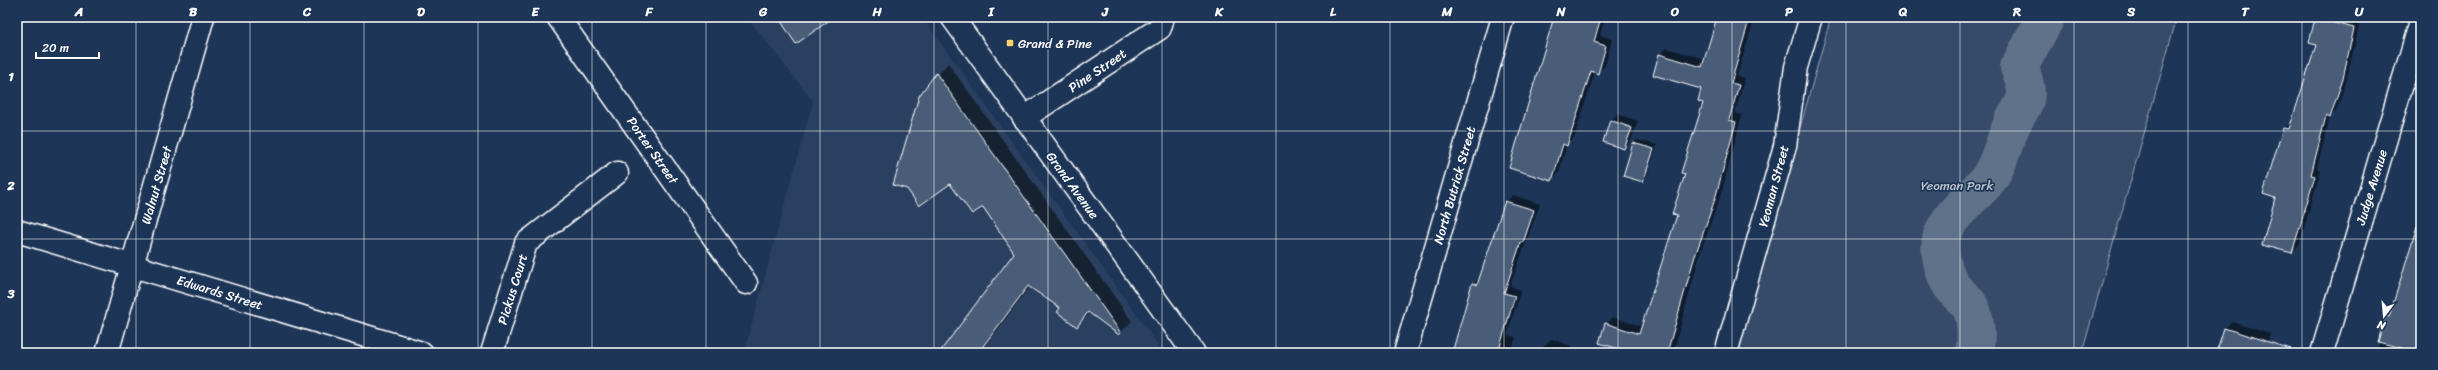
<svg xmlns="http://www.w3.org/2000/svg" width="2438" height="370" viewBox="0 0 2438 370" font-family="Sriracha,sans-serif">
<rect width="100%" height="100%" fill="#1d3557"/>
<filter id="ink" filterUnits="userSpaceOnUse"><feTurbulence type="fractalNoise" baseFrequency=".025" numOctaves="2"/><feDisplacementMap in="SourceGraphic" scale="8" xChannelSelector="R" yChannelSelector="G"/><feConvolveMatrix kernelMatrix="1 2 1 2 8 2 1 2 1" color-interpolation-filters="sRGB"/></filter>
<g filter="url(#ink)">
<!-- built -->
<path fill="#2a4161" d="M747 17H922L1164 353H744L813 101Z"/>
<!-- green -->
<path fill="#364b69" stroke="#9aa5b4" d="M1831 17H2177L2082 353H1737Z"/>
<!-- shadow -->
<path fill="#0007" d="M1554 17H1605L1600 35 1612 39 1605 66 1598 72H1595L1574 138 1567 144 1559 173 1552 180 1510 168Z
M1713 17H1755L1737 76 1745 78 1735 113 1742 115 1722 191 1701 251 1673 353H1636L1606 324 1613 317 1643 327 1678 214 1704 102 1702 88 1660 55 1667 48 1705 59 1717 21 1713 19Z
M2317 17H2344L2360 21 2349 70 2337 110 2330 117 2317 168 2321 170 2299 245 2292 252 2276 197 2264 193 2284 128 2293 122 2317 44Z
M948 63 1132 321 1119 334 1090 313 1077 326 1061 308 1030 286 980 353H941L1015 253 920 96Z
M1617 114 1638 121 1631 141 1624 148 1611 121Z
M1637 140 1657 145 1646 178 1642 181 1634 144Z
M1513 195 1540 204 1510 286 1521 290 1507 335 1516 337 1511 353H1453L1473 284 1480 277 1506 202Z
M2421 214V351L2418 353H2377L2386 316 2392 310Z
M2232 322 2270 334 2264 353H2224L2225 328Z
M1551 339 1572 346 1570 353H1542L1544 346Z"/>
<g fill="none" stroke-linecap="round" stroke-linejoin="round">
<!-- river -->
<path stroke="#617289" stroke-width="38" d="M1974 353C1977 339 1977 316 1968 303 1964 298 1958 295 1955 290 1944 278 1936 248 1943 233 1952 212 1972 198 1986 182 2000 165 2003 143 2012 124 2016 116 2022 108 2025 100 2028 90 2023 76 2019 67L2046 17"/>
</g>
<!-- building -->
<path fill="#4a5d79" stroke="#fff" d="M778 17H834L796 44Z
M1554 17H1601L1594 42 1606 46 1598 74 1591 71 1567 146 1563 144 1552 181 1509 168Z
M1717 17H1750L1731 83 1739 85 1729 120 1736 122 1715 199 1694 259 1667 353H1633L1599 343 1605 323 1639 334 1677 215 1672 214 1685 174 1681 173 1703 103 1698 101 1701 89 1653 75 1659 54 1702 67Z
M2315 18 2354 28 2343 78 2330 118 2326 116 2311 175 2315 176 2292 253 2262 245 2275 198 2263 194 2283 128 2289 129 2316 45 2309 43Z
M936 73 1121 333 1119 335 1088 312 1077 327 1057 312 1060 308 1028 286 978 353H939L1014 253 983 207 972 214 950 184 919 206 907 189 893 185 919 96Z
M1610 120 1632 128 1624 149 1603 142Z
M1633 143 1654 149 1643 182 1623 176Z
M1505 201 1534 210 1523 243 1521 242 1504 293 1515 296 1498 353H1452L1472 283 1477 285Z
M2417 226 2421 227V353L2378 342 2385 316 2389 317Z
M2224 328 2291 349V353H2216Z"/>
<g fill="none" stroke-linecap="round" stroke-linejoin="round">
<defs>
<path id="street" d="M558 17 746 283
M1024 118 1160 28 1163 17
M17 231 422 353
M107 353 203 17
M492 353 526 243 617 173
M1726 353 1785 146 1796 67 1811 17
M2322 353 2421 21"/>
<path id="secondary" d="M952 17 1194 353
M1405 353 1503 17"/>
</defs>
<!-- street casing -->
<use href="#street" stroke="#fff" stroke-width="25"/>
<!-- secondary casing -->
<use href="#secondary" stroke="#fff" stroke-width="25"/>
<!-- street -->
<use href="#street" stroke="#1d3557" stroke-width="22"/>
<!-- secondary -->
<use href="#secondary" stroke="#1d3557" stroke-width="22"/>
</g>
</g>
<!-- grid -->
<path fill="none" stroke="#fff" stroke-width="1" stroke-opacity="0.55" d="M136 17V353M250 17V353M364 17V353M478 17V353M592 17V353M706 17V353M820 17V353M934 17V353M1048 17V353M1162 17V353M1276 17V353M1390 17V353M1504 17V353M1618 17V353M1732 17V353M1846 17V353M1960 17V353M2074 17V353M2188 17V353M2302 17V353M17 131H2421M17 239H2421"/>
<!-- markers -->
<rect fill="#ffd166" stroke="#1d3557" stroke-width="1.5" x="1006" y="39" width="8" height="8" rx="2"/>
<g text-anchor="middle" stroke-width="3.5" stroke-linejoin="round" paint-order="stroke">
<!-- poi labels -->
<g font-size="13" fill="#fff" stroke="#1d3557" text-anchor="start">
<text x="1018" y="48">Grand &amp; Pine</text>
</g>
<!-- street labels -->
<g font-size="13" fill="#fff" stroke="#1d3557">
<text transform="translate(1097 70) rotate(-34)" y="5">Pine Street</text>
<text transform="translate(653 150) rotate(55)" y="5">Porter Street</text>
<text transform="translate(156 185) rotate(-74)" y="5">Walnut Street</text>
<text transform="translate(1073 185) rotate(54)" y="5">Grand Avenue</text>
<text transform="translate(1454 185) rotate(-74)" y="5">North Butrick Street</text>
<text transform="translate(1773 186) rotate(-75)" y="5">Yeoman Street</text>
<text transform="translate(2371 187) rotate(-73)" y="5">Judge Avenue</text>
<text transform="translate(512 289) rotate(-73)" y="5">Pickus Court</text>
<text transform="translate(220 292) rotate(17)" y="5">Edwards Street</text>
</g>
<!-- park labels -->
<g font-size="13" fill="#b9c0ca" stroke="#1d3557">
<text x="1957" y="190">Yeoman Park</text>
</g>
</g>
<!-- margin -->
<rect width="2438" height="370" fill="none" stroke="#1d3557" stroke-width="44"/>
<!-- north arrow -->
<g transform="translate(2384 316) rotate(196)" stroke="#1d3557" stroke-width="3" paint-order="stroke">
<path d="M0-3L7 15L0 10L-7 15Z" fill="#ffffff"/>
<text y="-6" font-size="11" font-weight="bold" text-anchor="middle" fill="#ffffff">N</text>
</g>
<!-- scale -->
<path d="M36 52v6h63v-6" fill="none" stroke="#ffffff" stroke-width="2"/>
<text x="42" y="52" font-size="12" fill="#ffffff" stroke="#1d3557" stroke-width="3" paint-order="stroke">20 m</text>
<rect x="22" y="22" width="2394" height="326" fill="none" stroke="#fff" stroke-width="1.5"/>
<g font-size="13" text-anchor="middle" font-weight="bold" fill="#fff">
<text x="79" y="16">A</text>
<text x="193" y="16">B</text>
<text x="307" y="16">C</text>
<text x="421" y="16">D</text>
<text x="535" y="16">E</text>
<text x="649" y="16">F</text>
<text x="763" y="16">G</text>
<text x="877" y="16">H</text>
<text x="991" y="16">I</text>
<text x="1105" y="16">J</text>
<text x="1219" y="16">K</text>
<text x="1333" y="16">L</text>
<text x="1447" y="16">M</text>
<text x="1561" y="16">N</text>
<text x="1675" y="16">O</text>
<text x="1789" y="16">P</text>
<text x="1903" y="16">Q</text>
<text x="2017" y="16">R</text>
<text x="2131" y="16">S</text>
<text x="2245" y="16">T</text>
<text x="2359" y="16">U</text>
<text x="11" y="81">1</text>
<text x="11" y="190">2</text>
<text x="11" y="298">3</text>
</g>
</svg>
